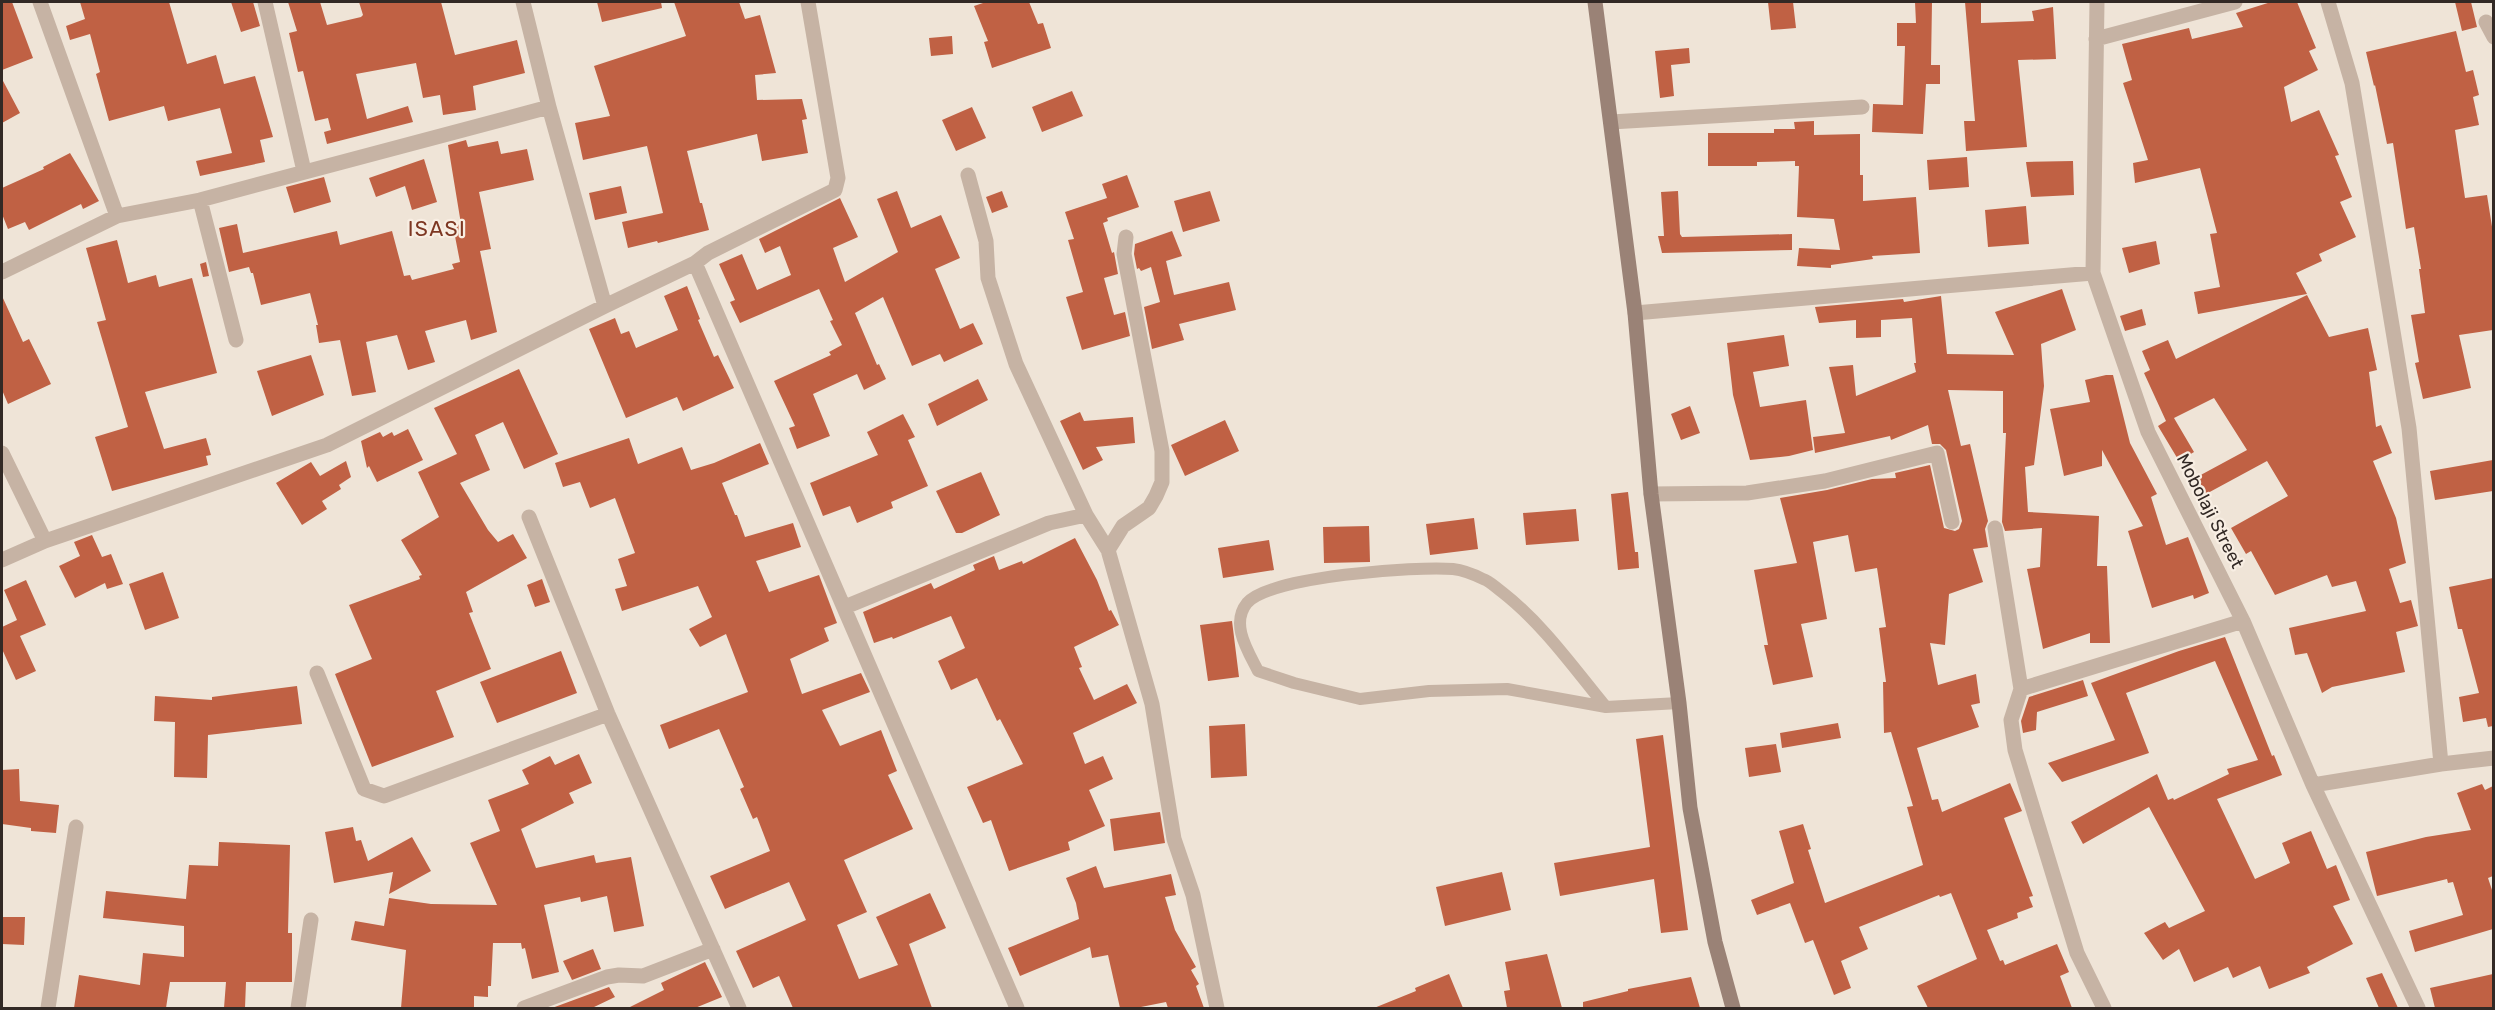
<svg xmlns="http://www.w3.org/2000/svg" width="2495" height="1010" viewBox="0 0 2495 1010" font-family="Rubik,sans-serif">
<rect width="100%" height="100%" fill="#efe4d7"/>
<!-- building -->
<path fill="#c06144" d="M2 2H12L33 58 2 70Z
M80 2H169L187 64 216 55 224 84 255 76 273 137 260 140 265 162 200 176 196 161 232 153 220 108 168 121 164 106 109 121 96 74 100 72 90 34 70 40 66 26 85 19Z
M231 2H253L260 26 241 32Z
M288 2H320L327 25 361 17 363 15 359 2H441L455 55 517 40 525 73 473 86 476 110 443 115 440 95 423 98 416 63 356 74 367 119 408 106 413 122 327 144 324 132 331 130 328 118 315 121 303 71 298 72 289 33 297 31Z
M597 2H661L662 8 602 22Z
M674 2H739L745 19 760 15 776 73 755 75 757 100 802 99 807 119 802 120 808 153 762 161 757 134 687 151 700 203H702L709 230 658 243 657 241 628 248 622 222 663 213 647 146 583 160 575 123 610 116 594 66 686 36Z
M986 2H1029L1038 24 1043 23 1051 48 992 68 984 42 988 41 974 6Z
M1768 2H1793L1796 28 1771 30Z
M1915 2H1932L1931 65H1940V84H1926L1923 134 1872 132 1873 104 1903 105 1905 46H1897V23H1916Z
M1965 2H1981V23L2034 21 2032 11 2053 7 2056 59 2018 60 2027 147 1966 151 1964 121H1975Z
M2271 2H2297L2316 48 2309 51 2318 70 2284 87 2291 122 2319 110 2339 155 2335 156 2352 197 2340 202 2356 237 2319 254 2322 261 2296 273 2307 294 2198 314 2194 292 2220 287 2210 234 2217 233 2200 168 2135 183 2133 163 2148 160 2123 83 2132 80 2122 44 2189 28 2192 39 2243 27 2236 13Z
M2455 2H2471L2477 27 2462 31Z
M2456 31 2466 72 2473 70 2479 95 2473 97 2479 125 2455 130 2465 198 2487 195 2493 233V330L2459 335 2471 388 2423 399 2415 363 2419 362 2411 315 2425 313 2419 269H2421L2414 227 2406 229 2393 143 2387 144 2375 85 2374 86 2366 52Z
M952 36 953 54 931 56 929 38Z
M1689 48 1690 63 1671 65 1674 96 1660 98 1655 51Z
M2 79 20 113 2 123Z
M1072 91 1083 116 1042 132 1032 107Z
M972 107 986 138 956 151 942 120Z
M1814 121V135L1860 134V175H1863V201L1916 197 1920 253 1872 256 1873 259 1831 265V268L1797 266 1799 248 1840 250 1834 219 1797 217 1799 166H1795V161L1757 162V166H1708V133H1774V129H1795L1794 122Z
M466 140 468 147 498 141 501 154 527 149 534 180 479 192 491 249 480 251 497 332 471 340 466 320 425 331 435 362 408 370 397 335 366 342 376 392 352 396 340 340 319 343 316 325H318L310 293 261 305 253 273H251L249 267 229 272 219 228 237 224 243 253 337 231 340 245 392 231 404 276 410 275 412 280 454 269 452 264 460 262 453 226 461 224 448 145Z
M70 153 99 201 83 209 81 204 29 230 25 222 8 229 2 214V188L44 169 43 167Z
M1967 157 1969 187 1929 190 1927 160Z
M424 159 437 202 412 210 405 186 376 197 369 178Z
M2073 161 2074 195 2031 197 2026 162Z
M1127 175 1139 207 1107 218 1108 221 1103 223 1112 253 1114 252 1118 274 1104 278 1114 315 1125 312 1130 336 1082 350 1066 297 1083 292 1068 240 1074 239 1065 212 1107 198 1102 184Z
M324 177 331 202 294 213 286 187Z
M621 186 627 213 595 220 589 193Z
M897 191 911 228 941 215 960 258 935 269 960 329 973 323 983 344 944 362 940 354 912 366 883 297 855 313 877 365 879 364 886 379 864 390 857 374 813 394 830 436 797 449 789 428 795 426 774 381 831 355 829 352 842 345 830 321 833 320 819 289 740 323 730 302 735 300 719 264 742 254 757 290 791 275 780 246 765 253 759 239 840 198 858 237 833 248 845 282 898 252 877 199Z
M1002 191 1008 207 992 213 986 197Z
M1210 191 1220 221 1183 232 1174 201Z
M1678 191 1680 234 1682 237 1792 234V250L1662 253 1658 236H1664L1661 192Z
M2026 206 2029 244 1988 247 1985 210Z
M1172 231 1182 256 1166 261 1174 295 1229 282 1236 310 1179 324 1184 340 1152 349 1144 307 1160 302 1151 267 1141 271 1139 268 1137 269 1134 254 1135 244Z
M117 240 128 283 156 275 159 287 192 278 217 373 145 392 164 449 206 438 211 455 206 456 208 465 112 491 95 437 128 427 97 322 106 320 86 248Z
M2156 241 2160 264 2129 273 2122 248Z
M206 262 209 276 203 277 200 264Z
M687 286 700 319 698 320 714 357 718 355 734 388 683 411 677 397 626 418 589 329 615 318 621 334 629 331 636 348 678 330 664 296Z
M2062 289 2076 330 2041 344 2044 386 2034 465 2025 467 2028 512 2099 516 2097 566H2107L2110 643H2090V633L2043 649 2027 569 2040 567 2042 528 2005 531 2002 522 2006 433H2003V391L1948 390 1961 446 1970 444 1988 521 1985 529 1988 547 1973 549 1983 582 1949 594 1945 645 1930 643 1938 685 1976 674 1980 703 1971 705 1979 727 1917 748 1932 800 1938 799 1942 812 2010 783 2022 811 2004 818 2033 896 2029 897 2033 907 2017 913 2018 918 1987 930 2000 961 2003 960 2005 965 2057 944 2069 972 2060 976 2072 1008H1928L1917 986 1977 959 1951 893 1940 897 1939 895 1859 927 1868 949 1841 961 1851 988 1834 995 1813 940 1805 943 1790 903 1757 915 1751 900 1794 883 1779 831 1803 824 1811 849 1808 850 1825 903 1923 865 1907 807 1913 806 1891 732 1884 733 1883 682H1886L1879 628 1886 627 1877 568 1855 572 1848 535 1813 542 1827 619 1801 624 1813 677 1773 685 1764 645H1768L1754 570 1797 563 1780 498 1827 490 1872 479 1896 478 1895 473 1930 465 1944 528 1955 531 1959 529 1962 521 1946 450 1940 444H1932L1928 425 1891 440 1890 436 1815 453 1813 437 1845 433 1829 367 1853 365 1856 396 1916 372 1914 363H1916L1912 318 1881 320V337L1856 338V320L1819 323 1815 307 1903 299 1904 302 1941 296 1947 354 2014 355 1995 312Z
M2307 295 2329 337 2368 328 2377 370 2369 372 2376 427 2381 425 2392 453 2373 461 2396 518 2406 563 2389 569 2400 603 2411 600 2418 626 2396 632 2405 672 2332 687 2322 693 2307 653 2295 655 2289 628 2366 611 2356 581 2332 587 2327 575 2275 595 2251 551 2246 554 2231 528 2288 496 2267 461 2206 494 2197 477 2247 450 2214 398 2174 418 2194 452 2179 461 2158 426 2166 421 2144 373 2150 370 2142 351 2168 340 2176 359Z
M2 296 23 342 29 339 51 384 8 404 2 390Z
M2142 309 2146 325 2125 331 2120 316Z
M1784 335 1789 366 1753 372 1760 407 1806 400 1813 450 1789 456 1750 460 1733 395 1727 343Z
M311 355 324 395 272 416 257 371Z
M519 369 558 454 524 469 503 422 475 435 490 470 460 483 488 530 498 542 513 534 527 558 466 592 473 612 469 613 491 669 436 691 454 737 372 767 335 674 372 659 349 605 420 579 419 576 422 575 401 540 439 517 418 472 457 454 434 408Z
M2106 375H2113L2130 443 2157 494 2151 497 2166 545 2188 537 2209 593 2194 599 2193 595 2152 608 2128 531 2143 526 2102 450V466L2064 476 2050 409 2090 402 2085 380Z
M978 379 988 400 937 426 928 404Z
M1690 406 1700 433 1681 440 1671 414Z
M1080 412 1084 421 1133 417 1135 443 1096 447 1103 460 1083 470 1060 421Z
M903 414 915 437 908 440 928 486 891 502 893 508 857 523 850 506 823 516 810 483 878 455 867 432Z
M1225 420 1239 451 1185 476 1171 445Z
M408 429 423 460 377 482 369 466 367 468 361 441 380 432 383 437 392 432 394 436Z
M629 438 638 464 682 447 691 470 714 463 760 443 769 464 722 483 735 515H737L745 537 793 523 801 547 756 561 769 592 819 575 837 623 824 628 829 641 790 659 802 694 861 673 870 692 822 710 840 746 881 730 897 771 888 775 913 829 844 860 867 912 837 925 859 979 898 965 876 917 930 893 946 928 909 944 932 1008H793L779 976 753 988 736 951 806 920 789 882 725 909 710 876 770 851 757 817 753 819 740 789 744 787 719 729 669 749 660 725 748 692 726 634 700 647 689 629 712 617 698 586 622 611 615 589 627 586 618 559 635 553 615 498 590 508 580 482 563 487 555 463Z
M2493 460V491L2435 500 2430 471Z
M346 461 351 477 339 485 341 489 322 501 327 509 302 525 276 483 311 462 320 476Z
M981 472 1000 515 962 533H956L936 491Z
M1628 492 1635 552H1638L1639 568 1618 570 1611 494Z
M1576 509 1579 541 1526 545 1523 513Z
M1474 518 1478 549 1430 555 1426 524Z
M1369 526 1370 562 1324 563 1323 527Z
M92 535 102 557 111 554 123 584 107 589 105 583 75 598 59 566 80 556 74 542Z
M1075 538 1097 580 1109 611 1111 610 1119 625 1074 647 1082 667 1079 668 1094 700 1127 684 1137 703 1073 733 1085 764 1103 756 1113 779 1089 790 1105 826 1068 842 1070 850 1009 871 991 820 983 823 967 787 1023 764 1000 719 997 721 977 678 951 690 938 661 965 648 951 616 893 639 892 637 874 643 863 612 931 583 934 589 975 570 973 565 994 556 999 570 1022 561 1023 564Z
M1269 540 1274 570 1223 578 1218 548Z
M163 572 179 618 145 630 129 584Z
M2493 578V726L2488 727 2486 718 2463 722 2459 697 2479 693 2462 629H2458L2449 587Z
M542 579 550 602 535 607 527 585Z
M26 580 46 625 20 636 36 671 16 680 2 649V627L17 620 4 590Z
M1232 621 1239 677 1208 681 1200 625Z
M2225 637 2272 756 2274 755 2282 775 2217 799 2255 879 2290 863 2282 843 2311 831 2327 869 2336 865 2350 900 2333 906 2353 944 2307 967 2310 973 2269 989 2260 966 2233 978 2228 967 2194 982 2179 949 2163 960 2144 933 2165 922 2169 928 2205 911 2149 807 2083 844 2071 822 2157 774 2168 800 2173 798 2174 800 2229 774 2227 769 2258 760 2215 661 2126 693 2149 753 2062 782 2048 763 2115 740 2091 683 2179 651Z
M561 651 577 693 497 723 480 682Z
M2083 680 2088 696 2037 712 2036 730 2023 733 2021 721 2029 697Z
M297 686 302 724 208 735 207 778 174 777 175 722 154 721 155 696 212 700V697Z
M1838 723 1841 738 1782 748 1780 733Z
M1245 724 1247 776 1211 778 1209 726Z
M1663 735 1688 930 1661 933 1654 879 1560 896 1554 863 1650 847 1636 739Z
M1776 744 1781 772 1749 777 1745 748Z
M579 754 592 783 569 793 574 803 521 829 536 868 594 855 596 863 631 857 644 926 614 932 607 896 581 902 580 897 544 905 559 972 532 979 525 948 522 949 521 943H493L491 986H488V997L474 996V1008H401L406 950 351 940 355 921 384 926 389 898 431 904 497 905 470 843 500 831 488 800 529 784 522 770 550 756 555 765Z
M19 769 20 801 59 805 56 833 31 831V828L2 824V770Z
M2482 784 2485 790 2493 786V876L2488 878 2493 893V929L2415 952 2409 931 2463 915 2453 882 2448 883 2447 879 2377 896 2366 852 2426 837 2471 830 2457 793Z
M1160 812 1165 843 1114 851 1110 819Z
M353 827 356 841 361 840 368 861 412 837 431 871 389 894 393 872 334 883 325 832Z
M219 842 290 845 288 933H292V982H246L245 1008H224L226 982H170L166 1008H74L79 975 140 985 143 953 184 957V926L103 918 106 891 186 899 189 865 218 866Z
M1096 866 1104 888 1171 874 1176 895 1165 897 1175 930 1196 967 1191 970 1199 984 1196 986 1204 1008H1168L1166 1002 1136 1008H1120L1108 955 1092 958 1090 947 1020 976 1008 948 1079 919 1076 903 1066 878Z
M1502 872 1511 910 1445 926 1436 887Z
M2 917H25L24 945 2 944Z
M593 949 601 969 572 980 563 961Z
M1547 954 1562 1008H1507L1504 991 1510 990 1505 962Z
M705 962 722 997 695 1008H628L664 990 661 983Z
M2382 973 2398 1008H2379L2366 978Z
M1449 974 1463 1008H1374L1416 991 1415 988Z
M2493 974V1008H2435L2430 988Z
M1691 977 1700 1008H1583V1002L1628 991V989Z
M609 987 615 997 592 1008H552Z"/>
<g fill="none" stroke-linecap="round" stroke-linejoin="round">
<!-- lane -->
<path stroke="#c6b3a4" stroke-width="12" d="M1606 707C1573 667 1543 624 1502 592 1496 588 1490 581 1483 579 1475 575 1462 570 1453 569 1416 566 1270 576 1247 603 1230 624 1248 651 1258 671L1294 683 1360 699 1429 691 1507 689 1606 707 1679 703"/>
<!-- street -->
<path stroke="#c6b3a4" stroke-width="15" d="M40 2 117 216
M265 2 304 171
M523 2 549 107 605 306
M2097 2 2093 273 2148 432 2243 621 2313 785 2418 1008
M2328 2 2352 83 2409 428 2441 764
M2486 22 2494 37
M2096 39 2235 2
M1611 122 1862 107
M968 175 986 241 988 278 1016 364 1086 515
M200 200 236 340
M1126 237 1124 254 1162 451V482L1156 496 1149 508 1123 526 1108 550 1152 704 1174 839 1193 895 1217 1008
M695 263 1017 1008
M2 272 117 216 200 200 549 107
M1635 313 2093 273
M2 453 45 541 2 560
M1651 494 1747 493 1825 481 1937 453 1952 522
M529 517 608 714 739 1008
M1995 528 2021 689 2011 720 2015 750 2077 953 2104 1008
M45 541 327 445 605 306 695 263 708 253 835 190 838 178 808 2
M845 607 1049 523 1086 515 1108 550
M317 673 364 789 384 796 608 714
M2021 689 2243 621
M2313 785 2441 764 2494 758
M48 1008 76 827
M298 1008 311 920
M524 1008 607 977 619 975 643 976 713 949"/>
<!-- secondary -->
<path stroke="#9a8276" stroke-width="15" d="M1595 2 1635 313 1651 494 1679 703 1690 808 1715 942 1733 1008"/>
</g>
<g text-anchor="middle" stroke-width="4.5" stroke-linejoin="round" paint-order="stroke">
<!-- street labels -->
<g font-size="18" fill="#322925" stroke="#f8eee3">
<text transform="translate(2210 511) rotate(63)" y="6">Mobolaji Street</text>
</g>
<!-- quarter labels -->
<g font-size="21" letter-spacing="1.5" fill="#7d3722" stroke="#f8eee3">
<text x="437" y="236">ISASI</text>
</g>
</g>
<!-- border -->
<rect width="2495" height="1010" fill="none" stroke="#322925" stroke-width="6"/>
</svg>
